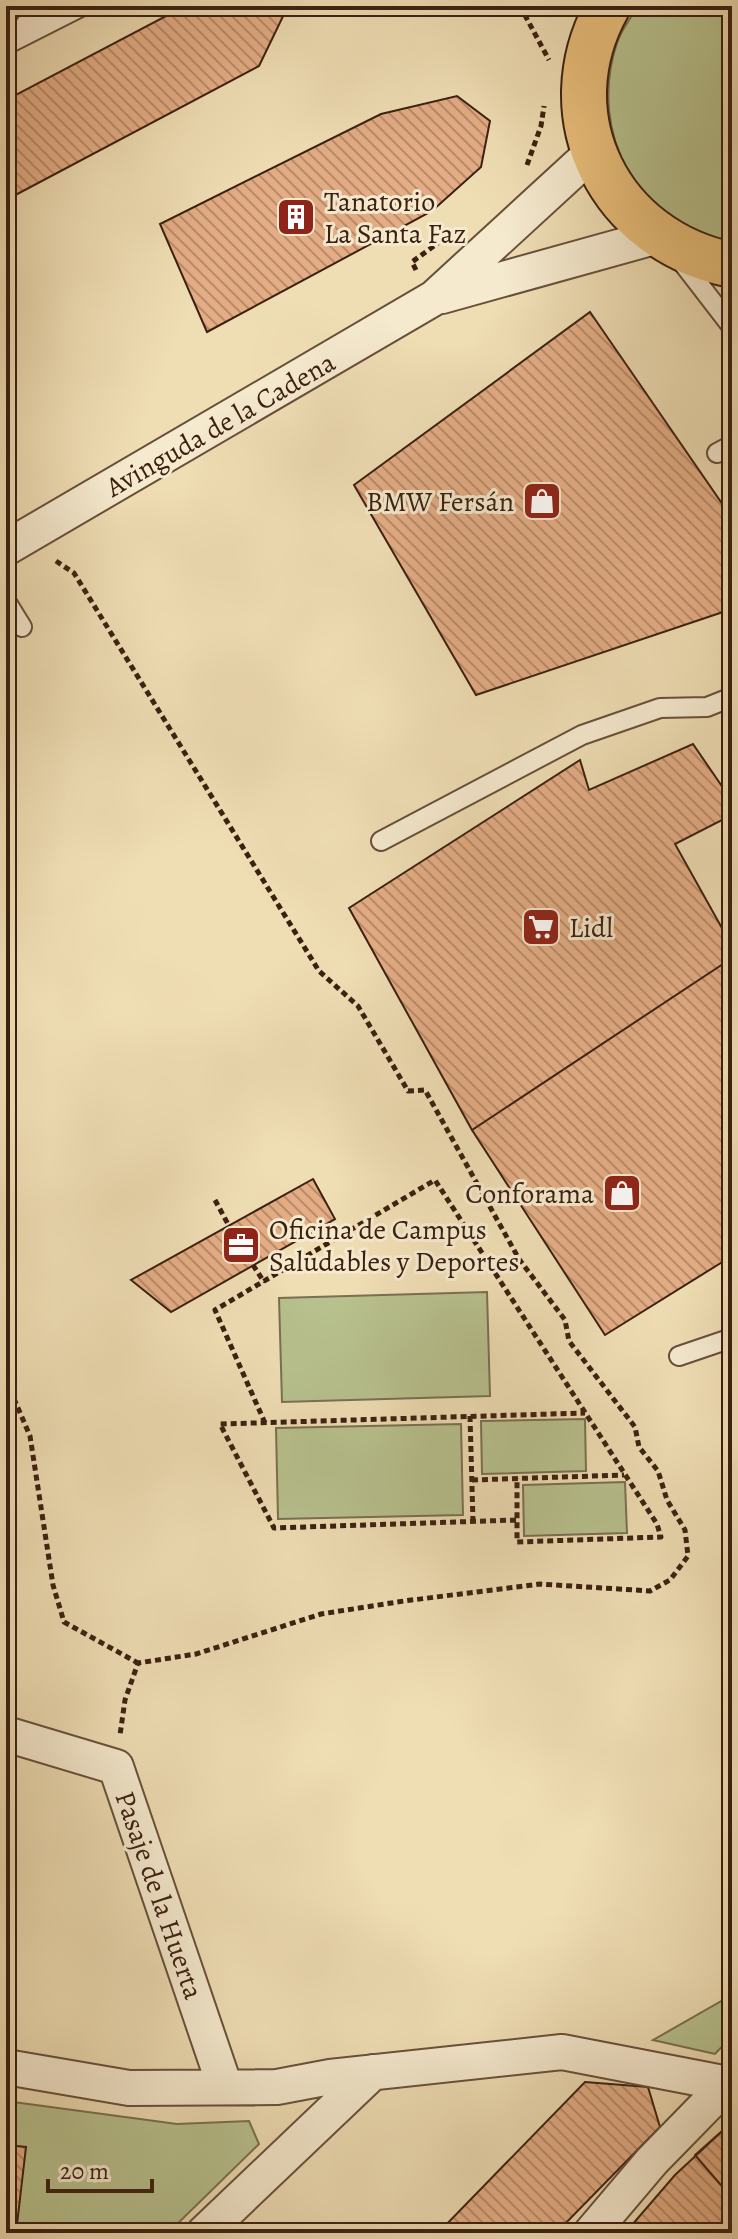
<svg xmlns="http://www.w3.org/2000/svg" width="738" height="2239" viewBox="0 0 738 2239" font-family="Alegreya,serif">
<defs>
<pattern id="building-back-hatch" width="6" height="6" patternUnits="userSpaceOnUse" patternTransform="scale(2)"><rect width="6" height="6" fill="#e4ad85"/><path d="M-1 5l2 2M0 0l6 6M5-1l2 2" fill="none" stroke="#ba8c6b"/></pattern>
</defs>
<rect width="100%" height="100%" fill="#efddb4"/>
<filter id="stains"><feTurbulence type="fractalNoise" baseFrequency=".0025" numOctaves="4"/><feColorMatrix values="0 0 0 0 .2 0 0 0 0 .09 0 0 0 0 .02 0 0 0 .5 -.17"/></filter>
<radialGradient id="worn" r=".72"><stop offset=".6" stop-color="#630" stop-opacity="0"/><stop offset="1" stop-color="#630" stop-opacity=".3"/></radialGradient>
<!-- green -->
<path fill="#b7c18e" stroke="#797050" stroke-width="2" d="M638 6H732V244C638 227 587 133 617 43 621 30 631 18 638 6Z
M487 1292 490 1396 282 1402 279 1298Z
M585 1419 586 1471 482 1474 481 1421Z
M461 1424 463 1515 278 1519 276 1428Z
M625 1482 627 1533 524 1536 523 1485Z
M732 1995V2036L715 2054 653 2040Z
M6 2101 177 2124 249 2121 259 2144 168 2233H6Z"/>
<!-- building -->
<path fill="url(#building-back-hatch)" stroke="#3b2011" stroke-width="2" d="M185 6H288L259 66 6 200V100Z
M457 96 490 121 481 167 432 211 207 332 160 224 381 114Z
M590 312 732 518V609L476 695 354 485Z
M693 744 732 801V815L675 844 732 946V958L472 1130 349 908 580 760 589 790Z
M732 958V1256L605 1335 472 1130Z
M313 1179 335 1219 171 1312 131 1280Z
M585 2082 648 2087 660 2127 556 2233H438Z
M732 2122V2233H625L675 2175Z
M732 2122V2198L695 2155Z
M6 2145 26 2147 16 2233H6Z"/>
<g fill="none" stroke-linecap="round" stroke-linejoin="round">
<defs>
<path id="lane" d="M15 39 32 15 46 6
M6 45 83 6
M678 257 732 327
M717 453 732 445
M6 601 22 627
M381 841 582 735 660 708 707 707 732 697
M679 1356 732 1338"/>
<path id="street" d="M442 296 658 236
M6 548 434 298 593 152
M6 1734 116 1767 225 2087
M6 2067 129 2088 277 2087 330 2077 562 2052 728 2084
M204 2233 373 2072
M591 2233 652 2161 732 2079"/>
<path id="primary" d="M608 6C546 116 610 241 732 265"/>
</defs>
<!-- lane casing -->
<use href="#lane" stroke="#684f3a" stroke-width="22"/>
<!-- street casing -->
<use href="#street" stroke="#684f3a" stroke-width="38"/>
<!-- primary casing -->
<use href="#primary" stroke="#3b2011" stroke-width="48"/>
<!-- path -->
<path stroke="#3b2011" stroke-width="5" stroke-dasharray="6 4" stroke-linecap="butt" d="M520 6 549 60
M527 165 541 126 544 106
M416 270 412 262 438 243
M56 561 74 573 319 971 358 1006 408 1091 425 1090 519 1259 565 1320 569 1341 635 1427 639 1447 658 1471 667 1500 685 1530 688 1556 670 1580 650 1591 540 1584 404 1601 321 1614 196 1654 138 1663 125 1700 120 1735
M215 1200 229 1226
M253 1265 264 1282
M6 1380 30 1436 53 1585 64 1622 138 1663
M470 1416 473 1522
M265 1423 215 1310 435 1180 657 1524 661 1537 517 1542V1478
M472 1480 624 1475
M516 1520 274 1528 220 1424 585 1413"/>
<!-- lane -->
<use href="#lane" stroke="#f5e9ce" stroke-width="18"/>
<!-- street -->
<use href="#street" stroke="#f5e9ce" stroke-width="34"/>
<!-- primary -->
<use href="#primary" stroke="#e8be7a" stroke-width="44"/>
</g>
<!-- icons -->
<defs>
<symbol id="building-square" viewBox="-11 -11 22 22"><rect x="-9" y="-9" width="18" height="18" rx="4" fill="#8f2418" stroke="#f5e9ce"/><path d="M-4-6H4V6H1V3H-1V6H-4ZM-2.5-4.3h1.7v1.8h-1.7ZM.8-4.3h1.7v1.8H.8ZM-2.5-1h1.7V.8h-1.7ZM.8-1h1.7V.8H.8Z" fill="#fff"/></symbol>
<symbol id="shop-square" viewBox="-11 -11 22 22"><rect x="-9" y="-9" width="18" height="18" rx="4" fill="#8f2418" stroke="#f5e9ce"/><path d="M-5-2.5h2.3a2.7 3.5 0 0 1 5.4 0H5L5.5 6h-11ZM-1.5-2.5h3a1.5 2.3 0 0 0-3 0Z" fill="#fff"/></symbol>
<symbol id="supermarket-square" viewBox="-11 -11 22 22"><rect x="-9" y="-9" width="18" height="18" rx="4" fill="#8f2418" stroke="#f5e9ce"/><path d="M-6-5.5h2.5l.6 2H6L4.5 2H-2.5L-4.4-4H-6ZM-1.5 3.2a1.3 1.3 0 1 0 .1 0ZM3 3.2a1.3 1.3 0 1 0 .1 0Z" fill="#fff"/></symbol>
<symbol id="office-square" viewBox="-11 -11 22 22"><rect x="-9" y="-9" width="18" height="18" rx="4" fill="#8f2418" stroke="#f5e9ce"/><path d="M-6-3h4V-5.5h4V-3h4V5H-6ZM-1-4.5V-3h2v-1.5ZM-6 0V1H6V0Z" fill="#fff"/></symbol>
</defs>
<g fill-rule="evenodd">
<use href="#building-square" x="274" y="195" width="44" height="44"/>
<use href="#shop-square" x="520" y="479" width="44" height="44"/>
<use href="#supermarket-square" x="519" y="905" width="44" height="44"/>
<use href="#shop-square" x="600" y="1171" width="44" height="44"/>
<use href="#office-square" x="219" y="1223" width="44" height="44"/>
</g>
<g text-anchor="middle" stroke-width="6" stroke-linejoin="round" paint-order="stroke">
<!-- poi labels -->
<g font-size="28" fill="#3b2011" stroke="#f5e9ce" text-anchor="start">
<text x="324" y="211">Tanatorio<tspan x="324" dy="32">La Santa Faz</tspan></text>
<text x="514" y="511" text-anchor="end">BMW Fersán</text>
<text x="569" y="937">Lidl</text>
<text x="594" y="1203" text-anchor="end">Conforama</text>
<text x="269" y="1239">Oficina de Campus<tspan x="269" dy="32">Saludables y Deportes</tspan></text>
</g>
<!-- street labels -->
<g font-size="28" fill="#3b2011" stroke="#f5e9ce">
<text transform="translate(220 424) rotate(-30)" y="10">Avinguda de la Cadena</text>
<text transform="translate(160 1895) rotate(71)" y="10">Pasaje de la Huerta</text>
</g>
</g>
<!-- margin -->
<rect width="738" height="2239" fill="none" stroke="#efddb4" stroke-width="32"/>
<rect x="8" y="8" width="722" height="2223" fill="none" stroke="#3b2011" stroke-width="4"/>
<rect x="16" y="16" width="706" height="2207" fill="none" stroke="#3b2011" stroke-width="2"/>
<!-- scale -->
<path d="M48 2179v12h104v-12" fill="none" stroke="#3b2011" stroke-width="4"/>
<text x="60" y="2179" font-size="24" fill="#3b2011" stroke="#f5e9ce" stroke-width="6" paint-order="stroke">20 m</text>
<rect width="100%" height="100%" filter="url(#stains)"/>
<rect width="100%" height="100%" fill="url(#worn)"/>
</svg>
